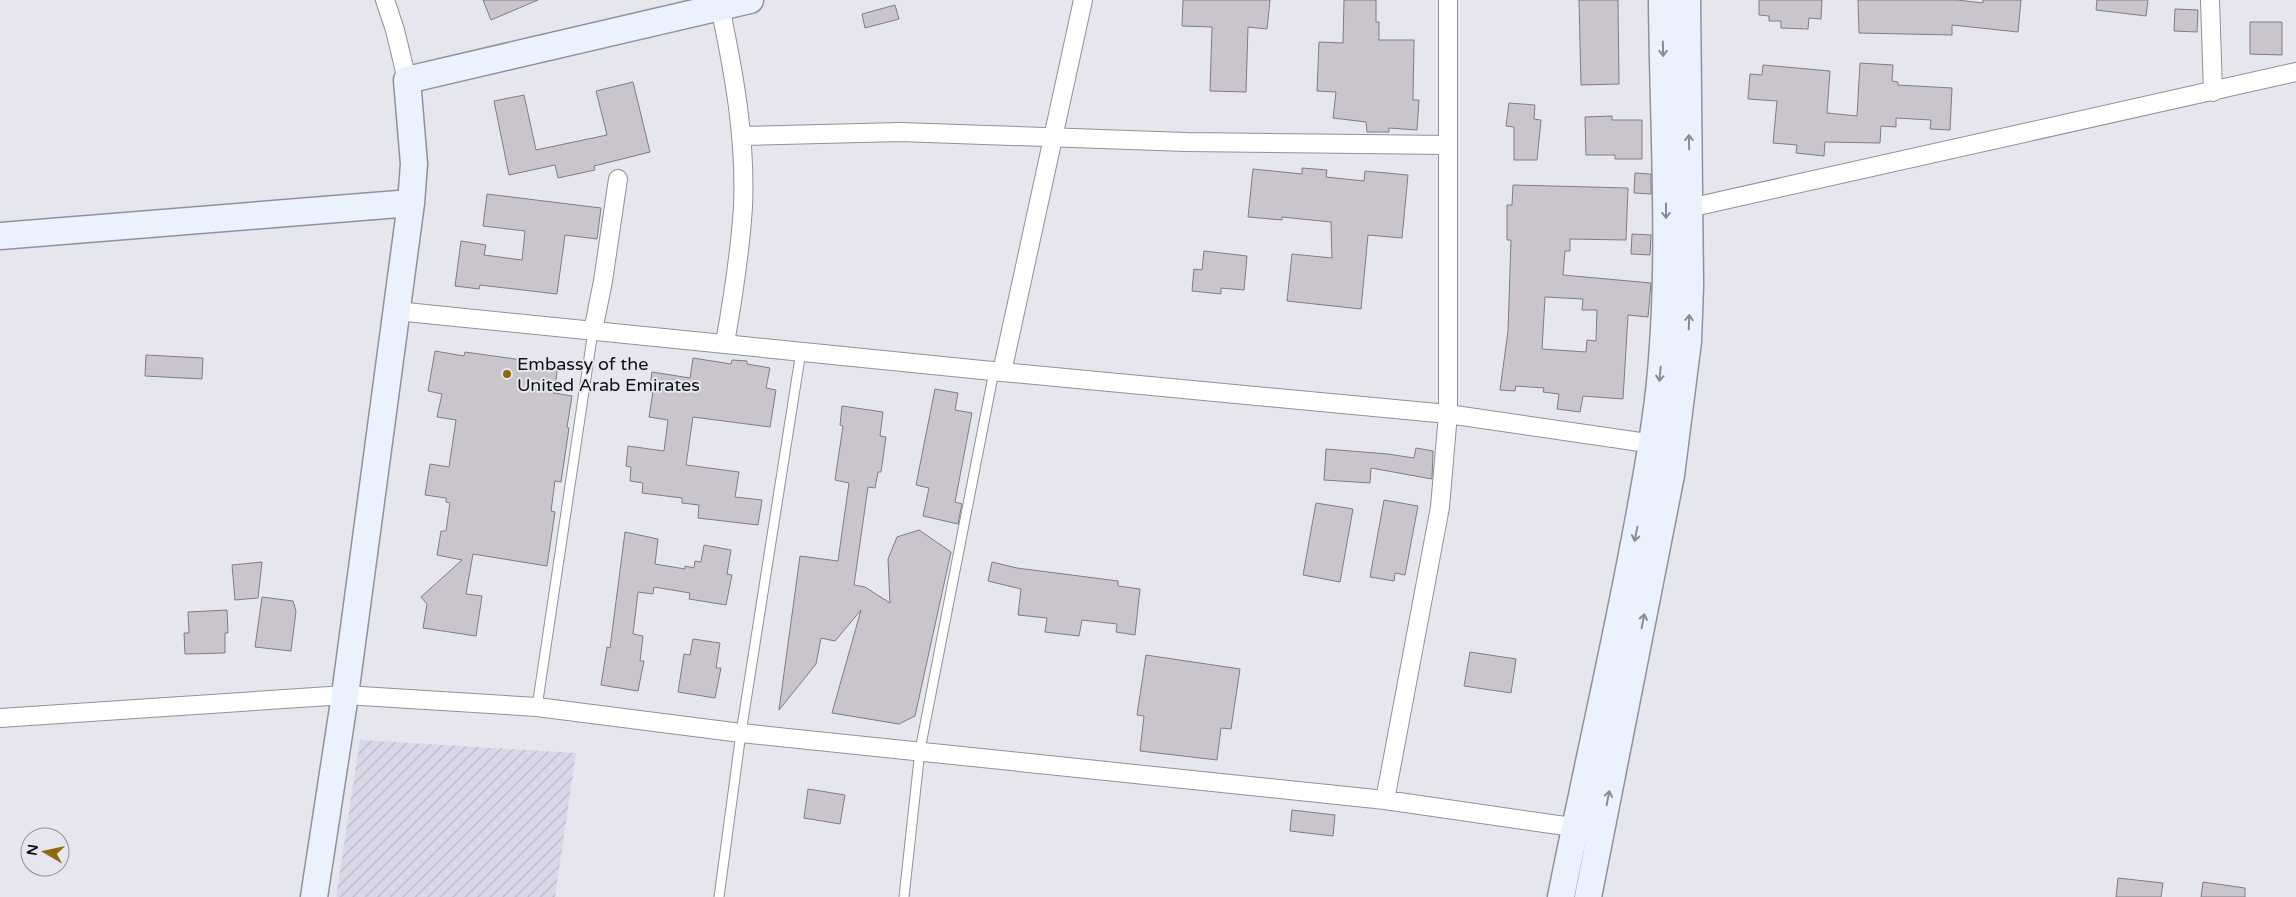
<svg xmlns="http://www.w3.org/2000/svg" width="2296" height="897" viewBox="0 0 2296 897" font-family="'Varela Round',sans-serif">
<defs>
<pattern id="industrial-furrows" width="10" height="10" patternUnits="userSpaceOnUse" patternTransform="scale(1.25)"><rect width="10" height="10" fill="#d8d8e8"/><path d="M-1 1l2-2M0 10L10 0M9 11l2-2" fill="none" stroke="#b8b8c6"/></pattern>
</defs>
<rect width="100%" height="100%" fill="#e6e6ef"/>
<!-- industrial -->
<path fill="url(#industrial-furrows)" d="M360 740 576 753 555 897H336Z"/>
<!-- building -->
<path fill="#cac5cc" stroke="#817c83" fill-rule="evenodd" d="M483 0H538L491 20Z
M1183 0H1270L1267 29 1248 27 1246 92 1210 91 1212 27 1182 26Z
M1344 0H1376V22H1379V40H1414L1413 100H1419L1417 130 1389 128V132H1367L1366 122 1333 118 1336 92 1317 91 1319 42 1343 43Z
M1579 0H1618L1619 84 1581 85Z
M1759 0H1822L1821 19 1809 18 1808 29 1781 28V21H1769V16L1759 15Z
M1858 0H1957L1983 3V0H2021L2018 32 1952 25V35L1859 33Z
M2097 0H2148L2146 16 2096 10Z
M895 5 899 19 865 28 862 14Z
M2175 9 2198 10 2197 32 2174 31Z
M2250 22H2282V55L2250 54Z
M1860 63 1893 65 1892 81 1898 82V85L1952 88 1950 130 1930 129 1931 120 1896 118V127L1881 126 1880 143 1825 142 1824 156 1796 153 1797 145 1773 143 1777 101 1748 99 1750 74 1762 75 1763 65 1830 71 1827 113 1857 116Z
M633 82 650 152 594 166 595 170 558 178 555 165 509 175 494 101 524 95 536 150 607 135 596 91Z
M1509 103 1535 105 1534 119 1541 120 1537 160H1514V127L1506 126Z
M1612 116V120H1642V159H1615V155H1586L1585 117Z
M1302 168 1327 170 1326 177 1364 181 1365 171 1408 175 1402 238 1368 235 1361 309 1287 301 1292 254 1332 258 1331 222 1282 217V220L1248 217 1253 169 1302 174Z
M1635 173 1651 174V194L1634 193Z
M1513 185 1628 188 1626 240 1570 239V251H1565L1563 275 1651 283 1648 317 1628 315 1623 399 1583 396 1580 412 1557 409 1559 394 1543 392 1544 388 1516 386 1515 391 1500 390 1508 331 1511 240H1507V205H1512ZM1545 297 1583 299 1582 310H1597L1596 341 1587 340 1586 352 1542 349Z
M487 194 601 208 597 239 565 235 557 294 480 285 479 289 455 286 461 241 486 245 484 255 522 260 525 231 483 226Z
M1632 234 1651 235 1650 255 1631 254Z
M1204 251 1247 256 1244 290 1221 288V294L1192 291 1194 269 1202 270Z
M435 351 464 356 465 352 558 365 554 393 572 396 567 427 569 428 561 482 555 481 551 511 555 512 547 566 473 554 466 594 482 596 476 636 423 628 427 604 421 597 462 560 437 555 441 531H446L450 503 446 502V498L425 495 430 464 449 467 456 420 437 417 442 394 428 391Z
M146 355 203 358 202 379 145 376Z
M693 358 731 364 732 360 747 361V364L770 368 766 388 776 390 770 427 693 417 686 465 739 472 735 497 762 500 758 525 698 518 699 505 682 503V498L642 493 643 483 630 481 631 467 626 466 628 446 664 451 668 420 649 417 653 392H649L652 372 690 378Z
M935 389 958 393 955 410 972 413 955 502 962 504 958 524 923 516 929 488 916 485Z
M842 406 883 412 880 436 886 437 881 472H878L875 488 868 487 854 585 865 587 890 603 888 559 897 537 919 530 951 552 915 716 899 724 832 713 861 610 835 641 821 638 816 664 779 710 800 556 838 561 849 483 835 480 843 426 840 425Z
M1416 448 1433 451 1432 479 1371 468 1370 483 1324 480 1326 449 1388 454 1414 458Z
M1384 500 1418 506 1405 575 1395 573 1394 581 1370 577Z
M1316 503 1353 509 1340 582 1303 575Z
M625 532 658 539 655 564 685 569V566L694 568 695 561 701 562 704 545 731 550 727 574 732 575 726 605 689 599 690 593 654 587 653 594 638 592 633 634 643 636 640 661H644L638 691 601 685 607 647 610 648Z
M262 562 258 598 235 600 232 565Z
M992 562 1017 568 1118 581V586L1140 589 1135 635 1116 632 1117 624 1082 620 1079 636 1045 632 1047 618 1018 615 1021 589 988 581Z
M262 597 293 601 296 611 291 651 255 647Z
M227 610 228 633H225V653L185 654 184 633H189L188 612Z
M693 639 720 643 716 668H721L715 698 678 692 684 654 690 655Z
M1470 652 1516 659 1511 693 1464 686Z
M1146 655 1240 669 1231 729 1221 728 1217 760 1140 751 1144 716 1137 715Z
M808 789 845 795 840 824 804 818Z
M1292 810 1335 815 1333 836 1290 831Z
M2118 878 2163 883 2161 897H2116Z
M2203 882 2245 888V897H2201Z"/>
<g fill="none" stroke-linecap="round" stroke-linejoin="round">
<defs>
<path id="lane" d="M537 707 593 331
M719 897 741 733 801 351
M904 897 920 750 994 371"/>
<path id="street" d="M385 0 395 30 407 80
M2210 0 2213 92
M720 7C734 73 746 139 743 207 740 253 733 298 725 343
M741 136 900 132 1186 142 1448 145
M1689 208 2296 72
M396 311 1002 372 1448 414 1661 445
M593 331 603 281 618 179
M1002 372 1083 0
M0 718 345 695 537 707 741 733 1385 800 1586 829
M1385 800 1440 507 1448 414V0"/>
<path id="secondary" d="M0 236 411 203
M314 897 345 695 411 203 414 164 407 80 750 0
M1561 897C1584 781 1611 665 1633 549 1643 497 1653 445 1659 392 1673 262 1663 130 1662 0
M1588 897 1671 475 1688 341 1690 286 1687 0"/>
</defs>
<!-- lane casing -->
<use href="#lane" stroke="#919199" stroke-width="11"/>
<!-- street casing -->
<use href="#street" stroke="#919199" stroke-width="20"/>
<!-- secondary casing -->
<use href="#secondary" stroke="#919199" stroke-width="29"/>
<!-- lane -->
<use href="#lane" stroke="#fff" stroke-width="9"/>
<!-- street -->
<use href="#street" stroke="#fff" stroke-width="18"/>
<!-- secondary -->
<use href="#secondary" stroke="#e9f2fe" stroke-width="26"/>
</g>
<!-- one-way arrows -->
<defs><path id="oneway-shaft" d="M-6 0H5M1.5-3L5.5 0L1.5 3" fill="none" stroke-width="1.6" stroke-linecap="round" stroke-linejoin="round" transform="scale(1.25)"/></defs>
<g stroke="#878c94">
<use href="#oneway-shaft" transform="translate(1663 49) rotate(89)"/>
<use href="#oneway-shaft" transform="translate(1689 142) rotate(-91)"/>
<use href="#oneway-shaft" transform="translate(1666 211) rotate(90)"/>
<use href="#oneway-shaft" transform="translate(1689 322) rotate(-88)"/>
<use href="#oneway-shaft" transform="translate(1660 374) rotate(95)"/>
<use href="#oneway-shaft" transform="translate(1636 534) rotate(101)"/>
<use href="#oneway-shaft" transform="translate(1643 621) rotate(-79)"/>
<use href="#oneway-shaft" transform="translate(1608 798) rotate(-79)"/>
</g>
<!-- markers -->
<circle fill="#90690f" stroke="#e6e6ef" stroke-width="2" cx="507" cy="374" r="5"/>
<g text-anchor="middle" stroke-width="4" stroke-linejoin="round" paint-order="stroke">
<!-- poi labels -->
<g font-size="18" fill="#101013" stroke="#e6e6ef" text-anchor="start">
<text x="517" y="370">Embassy of the<tspan x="517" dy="21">United Arab Emirates</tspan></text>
</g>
</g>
<!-- north arrow -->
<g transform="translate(45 852) rotate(279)"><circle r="24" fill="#e6e6ef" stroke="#909097"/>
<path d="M0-4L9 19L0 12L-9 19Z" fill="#90690f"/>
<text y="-8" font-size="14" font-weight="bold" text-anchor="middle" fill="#101013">N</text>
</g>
</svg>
